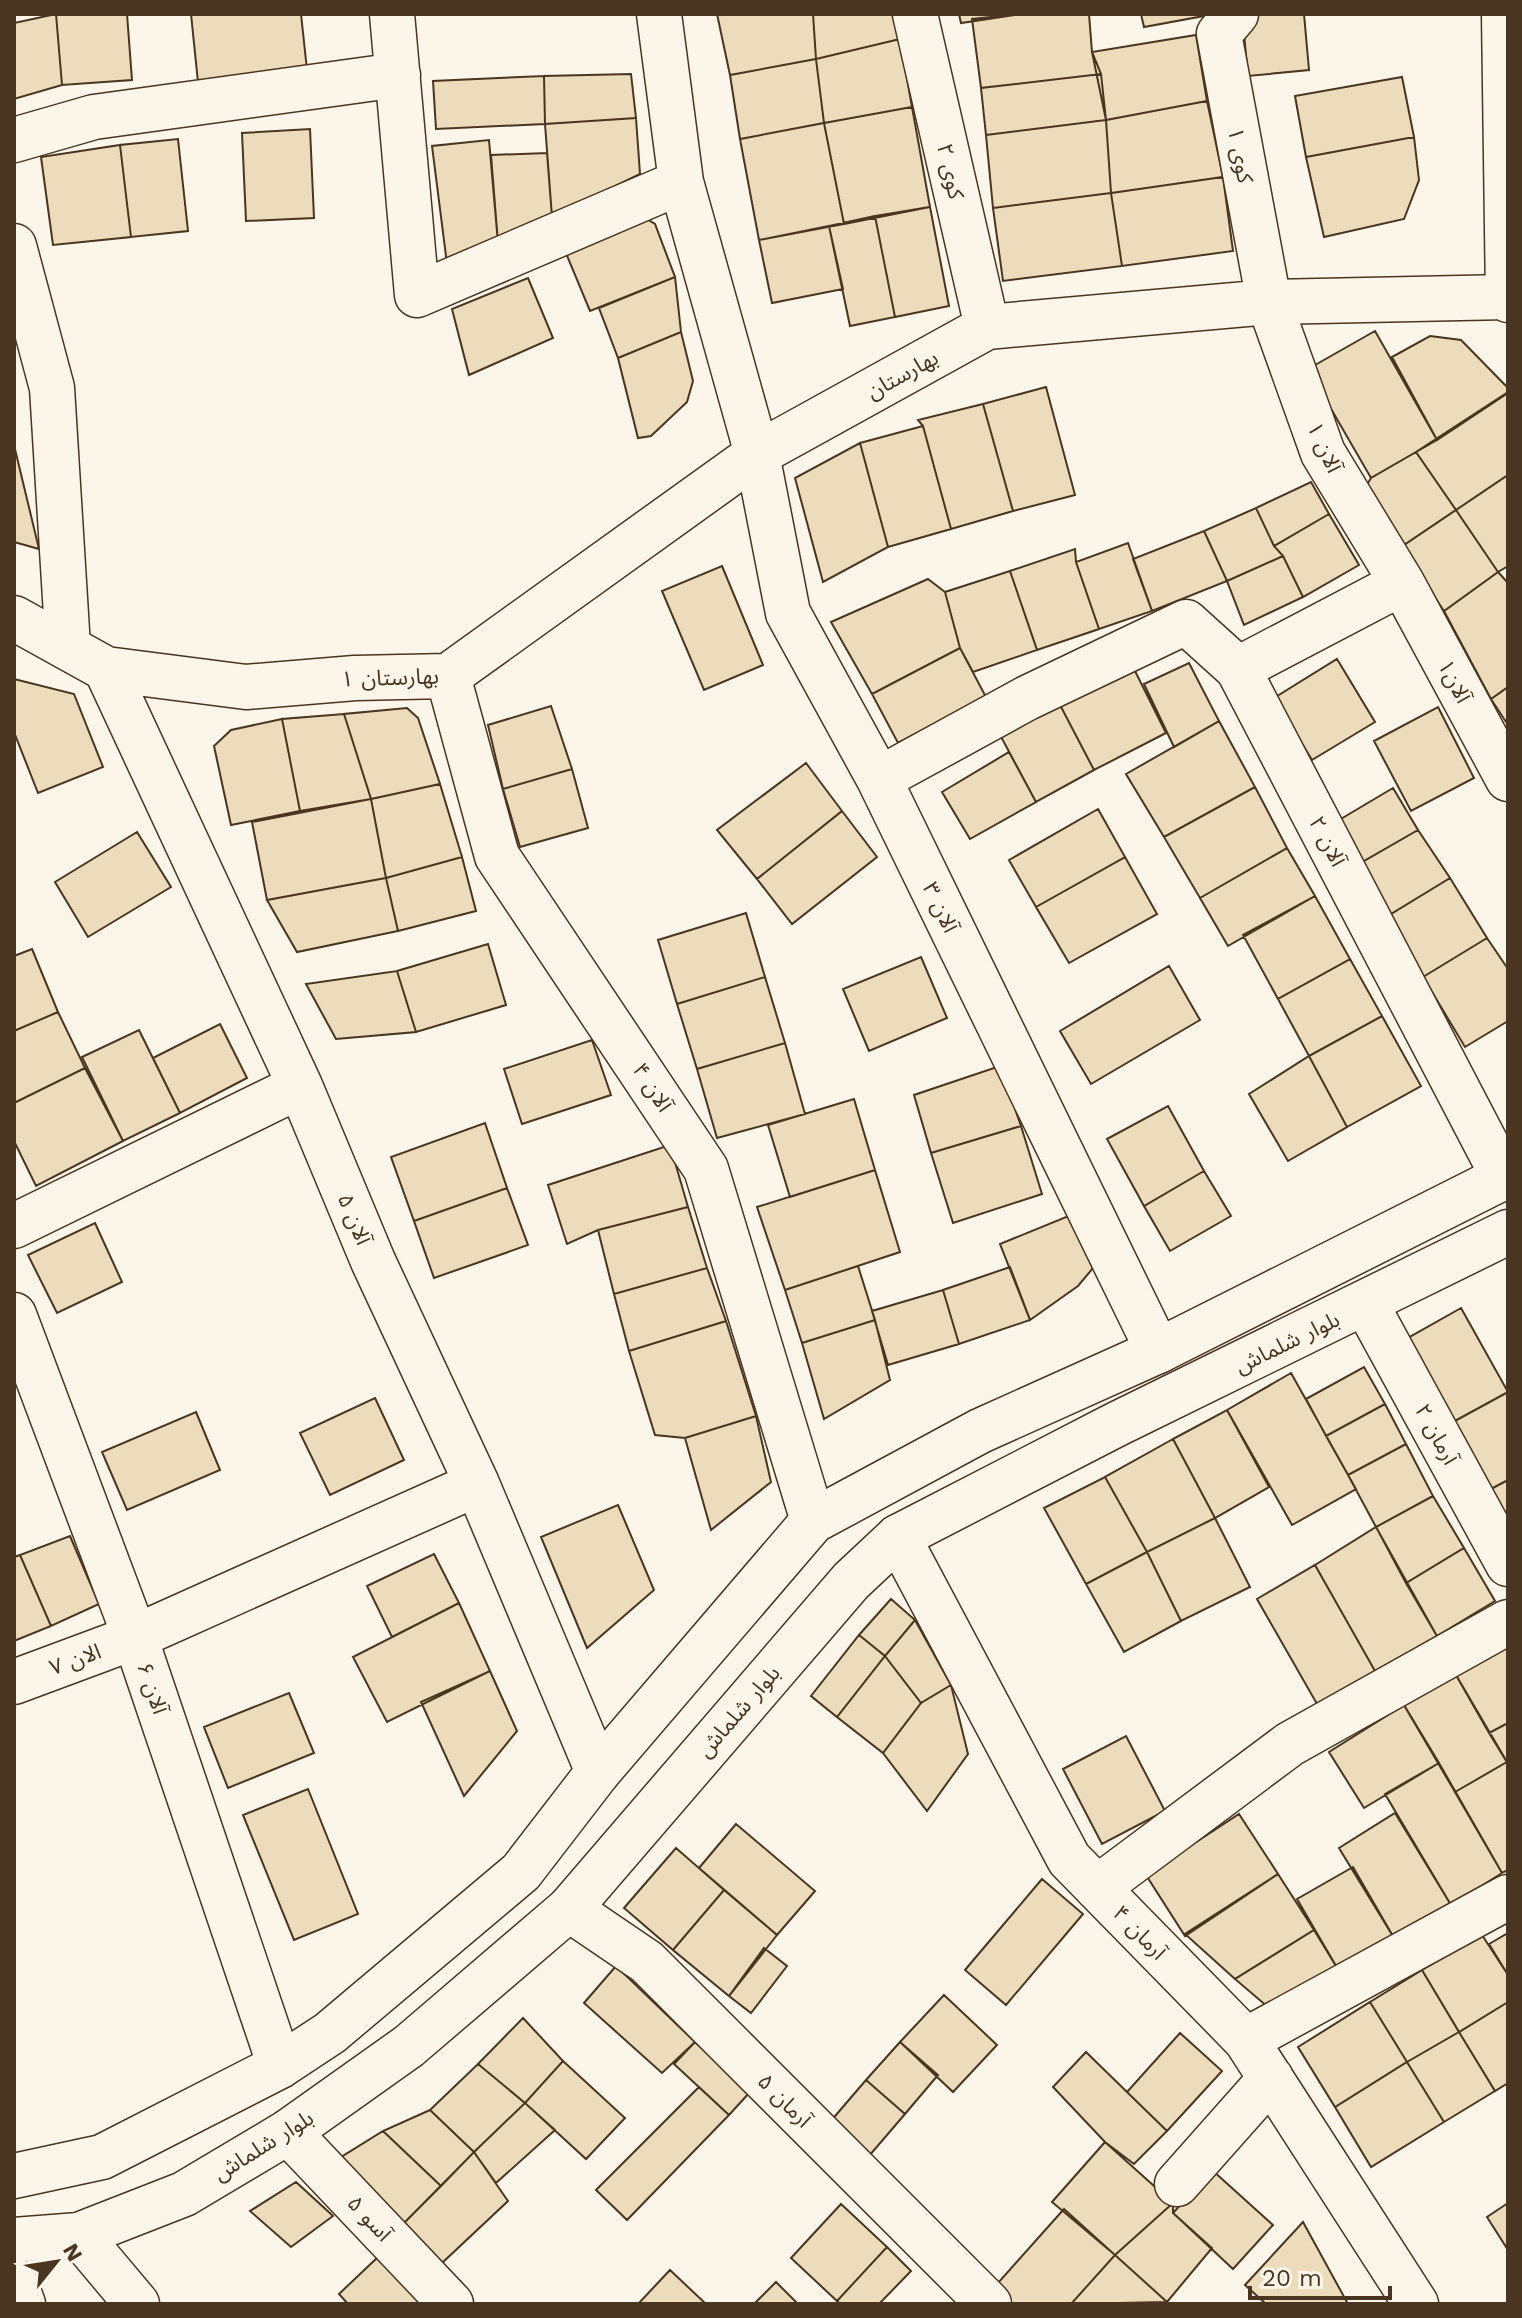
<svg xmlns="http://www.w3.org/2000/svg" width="1522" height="2318" viewBox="0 0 1522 2318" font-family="'Work Sans','Noto Sans Arabic',sans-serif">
<rect width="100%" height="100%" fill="#fbf6e9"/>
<!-- building -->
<path fill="#ecdcbc" stroke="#4a3520" stroke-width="2" d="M56 14H127L132 80 62 85Z
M56 14 62 85 14 99V23Z
M191 14H301L307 70 198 82Z
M717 14H813L816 59 730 75Z
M813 14H896L900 39 816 59Z
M959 14H1021L961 23Z
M1021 14H1089L1092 52 1101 74 981 88 972 19Z
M1141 14H1208L1209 15 1144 27Z
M1253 14H1304L1309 70 1248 76 1244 34Z
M1196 35 1207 101 1106 120 1092 52Z
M900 39 912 107 824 123 816 59Z
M816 59 824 123 740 139 730 75Z
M631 74 636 118 545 124 544 76Z
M1101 74 1106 120 986 135 981 88Z
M544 76 545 124 436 129 433 81Z
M1402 77 1414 137 1306 157 1295 96Z
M1207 101 1223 177 1111 193 1106 120Z
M912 107 930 207 844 224 824 123Z
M636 118 640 174 552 217 545 124Z
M1106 120 1111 193 993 208 986 135Z
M824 123 844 224 759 240 740 139Z
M310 129 314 218 246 221 242 133Z
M1414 137 1419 180 1404 219 1324 237 1306 157Z
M178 139 188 231 131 237 120 145Z
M489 140 498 243 447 264 432 146Z
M120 145 131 237 53 245 41 157Z
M547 153 552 217 498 243 491 155Z
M1223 177 1233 251 1122 266 1111 193Z
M1111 193 1122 266 1003 281 993 208Z
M930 207 949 306 895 317 875 216Z
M640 215 655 224 675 277 590 311 563 246Z
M875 216 895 317 850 326 829 226Z
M829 226 843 289 772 303 759 240Z
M675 277 681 332 618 358 599 308Z
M528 278 553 338 469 375 452 309Z
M1375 331 1437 440 1371 478 1308 369Z
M681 332 693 381 687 402 651 436 638 438 618 358Z
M1430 336 1461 340 1508 388V393L1437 440 1392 357Z
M1046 387 1075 495 1013 511 983 404Z
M1508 392V475L1456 510 1416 452Z
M983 404 1013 511 951 529 923 426 918 420Z
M923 426 951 529 888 547 860 443Z
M860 443 888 547 823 582 795 478Z
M14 445 39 549 14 542Z
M1416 452 1456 510 1401 547 1365 488 1371 478Z
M1508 475V566L1498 572 1456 510Z
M1311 482 1329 514 1274 546 1256 508Z
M1256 508 1274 546 1283 556 1227 581 1204 531Z
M1456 510 1498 572 1444 611 1401 547Z
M1329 514 1359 565 1303 597 1283 556 1274 546Z
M1204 531 1227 581 1152 611 1133 559Z
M1128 543 1152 611 1099 629 1076 562Z
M1075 549 1076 562 1099 629 1037 650 1010 571Z
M1283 556 1303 597 1244 625 1227 581Z
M722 566 763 665 704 690 662 591Z
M1010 571 1037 650 973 672 960 648 945 592Z
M1498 572 1508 583V687L1491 699 1444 611Z
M928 579 945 592 960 648 872 694 831 622Z
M960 648 986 697 898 743 872 694Z
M1337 659 1375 722 1312 760 1274 698Z
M1189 663 1219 721 1174 747 1144 684Z
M1132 665 1166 733 1094 770 1059 703Z
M14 679 74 694 103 767 38 793 14 732Z
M1508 687V725L1491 699Z
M1059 703 1094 770 1036 802 999 733Z
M551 706 572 769 503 789 488 725Z
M1438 707 1474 778 1411 811 1374 741Z
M407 708 418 718 440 784 371 799 344 714Z
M344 714 371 799 300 811 282 719Z
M282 719 300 811 231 825 214 746 231 730Z
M1219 721 1255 787 1164 837 1126 774Z
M1009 752 1036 802 970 839 942 792Z
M806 763 842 811 757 879 717 830Z
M572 769 588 828 520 847 503 789Z
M440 784 462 857 386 878 371 799Z
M1255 787 1287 848 1200 898 1164 837Z
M1393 788 1418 830 1359 864 1334 823Z
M371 799 386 878 267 900 252 822Z
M1098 809 1125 857 1036 907 1009 860Z
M842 811 877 857 792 924 757 879Z
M1418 830 1450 878 1386 917 1359 864Z
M137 832 171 887 88 937 55 882Z
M1287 848 1315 896 1228 946 1200 898Z
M462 857 476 911 398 931 386 878Z
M1125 857 1157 914 1069 963 1036 907Z
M386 878 398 931 297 952 267 900Z
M1450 878 1487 938 1423 977 1386 917Z
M1315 896 1350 959 1278 999 1243 935Z
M746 913 765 977 677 1004 658 940Z
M1487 938 1508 969V1021L1465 1047 1423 977Z
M488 944 506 1005 416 1032 397 971Z
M32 949 58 1012 14 1031V956Z
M921 957 947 1018 869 1051 843 989Z
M1350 959 1382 1016 1309 1056 1278 999Z
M1169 966 1200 1020 1091 1084 1060 1031Z
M397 971 416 1032 336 1039 306 984Z
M765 977 785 1043 697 1069 677 1004Z
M58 1012 85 1068 14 1103V1031Z
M1382 1016 1421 1086 1347 1127 1309 1056Z
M220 1024 247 1078 180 1113 153 1058Z
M139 1030 180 1113 123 1141 82 1057Z
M592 1040 611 1095 522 1124 504 1069Z
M785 1043 805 1114 717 1138 697 1069Z
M1309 1056 1347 1127 1288 1161 1249 1094Z
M1000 1066 1021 1126 931 1153 914 1095Z
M85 1068 123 1141 36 1186 14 1141V1103Z
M854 1099 875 1170 790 1197 768 1125Z
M1168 1106 1204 1171 1144 1206 1107 1139Z
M485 1123 507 1188 414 1221 391 1157Z
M1021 1126 1042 1194 953 1223 931 1153Z
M670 1145 688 1207 598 1230 567 1244 548 1185Z
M875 1170 900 1252 785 1290 757 1207Z
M1204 1171 1231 1216 1170 1251 1144 1206Z
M507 1188 528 1245 434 1278 414 1221Z
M688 1207 707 1268 614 1294 598 1230Z
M1071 1215 1093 1268 1078 1286 1030 1320 1000 1244Z
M95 1223 122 1282 57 1313 28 1255Z
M858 1266 875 1320 802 1343 785 1290Z
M1010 1267 1030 1320 959 1344 943 1290Z
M707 1268 726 1321 629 1351 614 1294Z
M943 1290 959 1344 888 1365 872 1311Z
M1461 1308 1508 1392 1453 1422 1408 1338Z
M875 1320 890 1380 824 1419 802 1343Z
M726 1321 756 1416 685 1438 655 1435 629 1351Z
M1364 1367 1385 1404 1326 1436 1306 1399Z
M1291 1373 1356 1489 1292 1525 1227 1410Z
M1508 1392V1480L1489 1490 1453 1422Z
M375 1398 404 1460 330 1495 300 1433Z
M1385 1404 1406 1444 1348 1475 1326 1436Z
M1227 1410 1269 1487 1215 1518 1173 1439Z
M196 1412 220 1470 127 1510 102 1452Z
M756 1416 771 1482 711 1530 685 1438Z
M1173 1439 1215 1518 1147 1552 1105 1477Z
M1406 1444 1433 1496 1376 1527 1348 1475Z
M1105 1477 1147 1552 1086 1584 1044 1508Z
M1508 1480V1524L1489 1490Z
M1433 1496 1464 1548 1406 1583 1376 1527Z
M618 1505 654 1590 587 1648 541 1537Z
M1215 1518 1250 1587 1181 1621 1147 1552Z
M1376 1527 1437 1636 1375 1671 1315 1565Z
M70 1536 99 1604 51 1626 20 1555Z
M1464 1548 1495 1601 1437 1636 1406 1583Z
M1147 1552 1181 1621 1124 1652 1086 1584Z
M434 1554 459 1603 392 1637 367 1586Z
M20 1555 51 1626 14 1641V1557Z
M1315 1565 1375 1671 1317 1704 1257 1599Z
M891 1599 915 1620 885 1656 859 1635Z
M459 1603 490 1671 387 1722 353 1657Z
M915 1620 951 1685 921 1703 885 1656Z
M859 1635 885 1656 837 1717 811 1696Z
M1508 1645V1723L1489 1733 1456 1675Z
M885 1656 921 1703 883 1753 837 1717Z
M490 1671 517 1731 464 1796 421 1702Z
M1456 1675 1507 1762 1455 1792 1404 1705Z
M951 1685 968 1754 927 1811 883 1753 921 1703Z
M289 1693 314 1753 228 1788 204 1727Z
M1404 1705 1439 1763 1364 1808 1329 1752Z
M1508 1723V1764L1489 1733Z
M1126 1736 1165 1811 1102 1844 1063 1769Z
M1507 1762 1508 1870 1502 1873 1455 1792Z
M1439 1763 1502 1873 1451 1905 1385 1794Z
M308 1789 358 1914 294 1940 243 1815Z
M1395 1813 1451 1905 1394 1938 1339 1848Z
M1239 1814 1278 1874 1185 1936 1146 1875Z
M736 1824 815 1891 777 1935 699 1868Z
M676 1848 724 1890 673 1950 624 1908Z
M1353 1867 1394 1938 1339 1971 1297 1899Z
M1278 1874 1314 1930 1235 1979 1185 1934Z
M1042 1879 1083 1914 1006 2005 965 1970Z
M724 1890 777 1935 729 1996 673 1950Z
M1314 1930 1339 1971 1275 2013 1235 1979Z
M1508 1933V1975L1489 1944Z
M1482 1935 1508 1975V2002L1459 2032 1422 1970Z
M764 1948 787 1966 751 2013 729 1996Z
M616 1966 695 2042 662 2073 584 2003Z
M1422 1970 1459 2032 1407 2062 1370 2002Z
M944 1995 997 2045 953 2092 900 2042Z
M1370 2002 1407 2062 1335 2107 1298 2047Z
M1508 2002V2083L1495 2091 1459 2032Z
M523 2018 563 2061 525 2103 478 2064Z
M1459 2032 1495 2091 1444 2122 1407 2062Z
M1180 2033 1222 2071 1167 2131 1127 2092Z
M695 2042 750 2092 729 2115 674 2064Z
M900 2042 938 2075 905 2114 866 2080Z
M1086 2052 1167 2131 1134 2164 1105 2142 1053 2087Z
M563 2061 625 2118 586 2159 525 2103Z
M1407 2062 1444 2122 1371 2167 1335 2107Z
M478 2064 525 2103 474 2152 430 2110Z
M866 2080 905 2114 869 2156 830 2122Z
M699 2087 729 2115 627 2220 596 2190Z
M525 2103 555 2130 496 2183 474 2152Z
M430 2110 474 2152 441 2186 383 2131Z
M383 2131 441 2186 404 2223 338 2159Z
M1105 2142 1173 2203 1115 2255 1052 2202Z
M474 2152 508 2201 442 2263 404 2223Z
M1212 2170 1273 2225 1233 2269 1173 2213Z
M296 2182 333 2216 291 2247 250 2211Z
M1173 2203V2213L1212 2248 1167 2302 1115 2255Z
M1508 2203V2250L1487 2217Z
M841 2204 887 2247 837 2301 791 2258Z
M1064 2209 1115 2255 1071 2304H1003L990 2292Z
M1303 2222 1348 2304H1266L1245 2285Z
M887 2247 911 2271 879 2304H841L837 2301Z
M1115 2255 1167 2302 1071 2304Z
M378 2257 423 2304H348L339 2294Z
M670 2270 706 2304H638Z
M776 2282 798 2304H754Z"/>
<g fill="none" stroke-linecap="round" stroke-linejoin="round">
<defs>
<path id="minor" d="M392 14 417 295 681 182
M659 14 681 182 757 454 788 613 879 779 1158 1351
M915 14 987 327
M1236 14 1219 34 1269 302 1323 453 1402 583 1508 779
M1504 14 1508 300
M14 140 94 117 398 75
M14 246 52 388 68 647
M1402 583 1238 669 1504 1178
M14 618 106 669 246 687 355 678 448 676 757 454 987 327 1269 302 1508 297
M106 669 300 1086 373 1261 477 1484 598 1772
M448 676 497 856 706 1169 813 1521
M879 779 1027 698 1186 622 1238 669
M14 1226 300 1086
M1366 1304 1508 1564
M14 1315 135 1637 280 2066
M898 1537 1069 1859 1246 2040 1416 2304
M14 1682 135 1637 477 1484
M1097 1888 1290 1744 1508 1622
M569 1909 647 1962 989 2304
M1246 2040 1508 1897
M288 2132 451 2304
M1177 2184 1271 2078
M79 2235 137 2304
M14 2280 23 2304"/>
<path id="major" d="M14 2176 102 2157 280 2066 330 2033 521 1872 598 1772 813 1521 980 1431 1158 1351 1508 1175
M14 2240 79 2235 184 2194 288 2132 409 2046 569 1909 851 1581 898 1537 1117 1424 1508 1232"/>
</defs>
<!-- minor casing -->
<use href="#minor" stroke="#4a3520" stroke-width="47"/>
<!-- major casing -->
<use href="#major" stroke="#4a3520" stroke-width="47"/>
<!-- minor -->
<use href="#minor" stroke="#fbf6e9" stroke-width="44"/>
<!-- major -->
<use href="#major" stroke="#fbf6e9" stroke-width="44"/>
</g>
<g text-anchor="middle" stroke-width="6" stroke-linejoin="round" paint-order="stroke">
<!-- street labels -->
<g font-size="22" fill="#4a3520" stroke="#fbf6e9">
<text transform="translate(1241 155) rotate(79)" y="8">کوی ۱</text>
<text transform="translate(951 171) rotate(77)" y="8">کوی ۲</text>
<text transform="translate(902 374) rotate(-29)" y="8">بهارستان</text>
<text transform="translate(1325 447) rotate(65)" y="8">آلان ۱</text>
<text transform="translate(390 677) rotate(-2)" y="8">بهارستان ۱</text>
<text transform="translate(1455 681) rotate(62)" y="8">آلان۱</text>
<text transform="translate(1328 841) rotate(62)" y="8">آلان ۲</text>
<text transform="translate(941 907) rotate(64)" y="8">آلان ۳</text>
<text transform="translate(653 1087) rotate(57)" y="8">آلان ۴</text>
<text transform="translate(355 1219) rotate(67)" y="8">آلان ۵</text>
<text transform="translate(1287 1342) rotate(-26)" y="8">بلوار شلماش</text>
<text transform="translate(1437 1434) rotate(61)" y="8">آرمان ۲</text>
<text transform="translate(75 1659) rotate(-20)" y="8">الان ۷</text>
<text transform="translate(153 1688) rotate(71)" y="8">آلان ۶</text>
<text transform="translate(738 1711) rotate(-49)" y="8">بلوار شلماش</text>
<text transform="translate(1140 1932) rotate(46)" y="8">آرمان ۴</text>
<text transform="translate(785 2100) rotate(45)" y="8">آرمان ۵</text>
<text transform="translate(263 2145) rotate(-32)" y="8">بلوار شلماش</text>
<text transform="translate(370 2218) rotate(47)" y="8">آسو ۵</text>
</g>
</g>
<!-- border -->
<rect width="1522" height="2318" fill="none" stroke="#4a3520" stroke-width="32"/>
<!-- north arrow -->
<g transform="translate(56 2262) rotate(60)" stroke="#fbf6e9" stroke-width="6" paint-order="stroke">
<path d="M0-6L14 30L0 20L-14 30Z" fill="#4a3520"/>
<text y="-12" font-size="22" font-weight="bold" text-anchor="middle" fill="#4a3520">N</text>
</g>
<!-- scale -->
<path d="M1250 2286v12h140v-12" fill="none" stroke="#4a3520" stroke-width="4"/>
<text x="1262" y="2286" font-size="24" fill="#4a3520" stroke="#fbf6e9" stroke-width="6" paint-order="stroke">20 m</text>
</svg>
